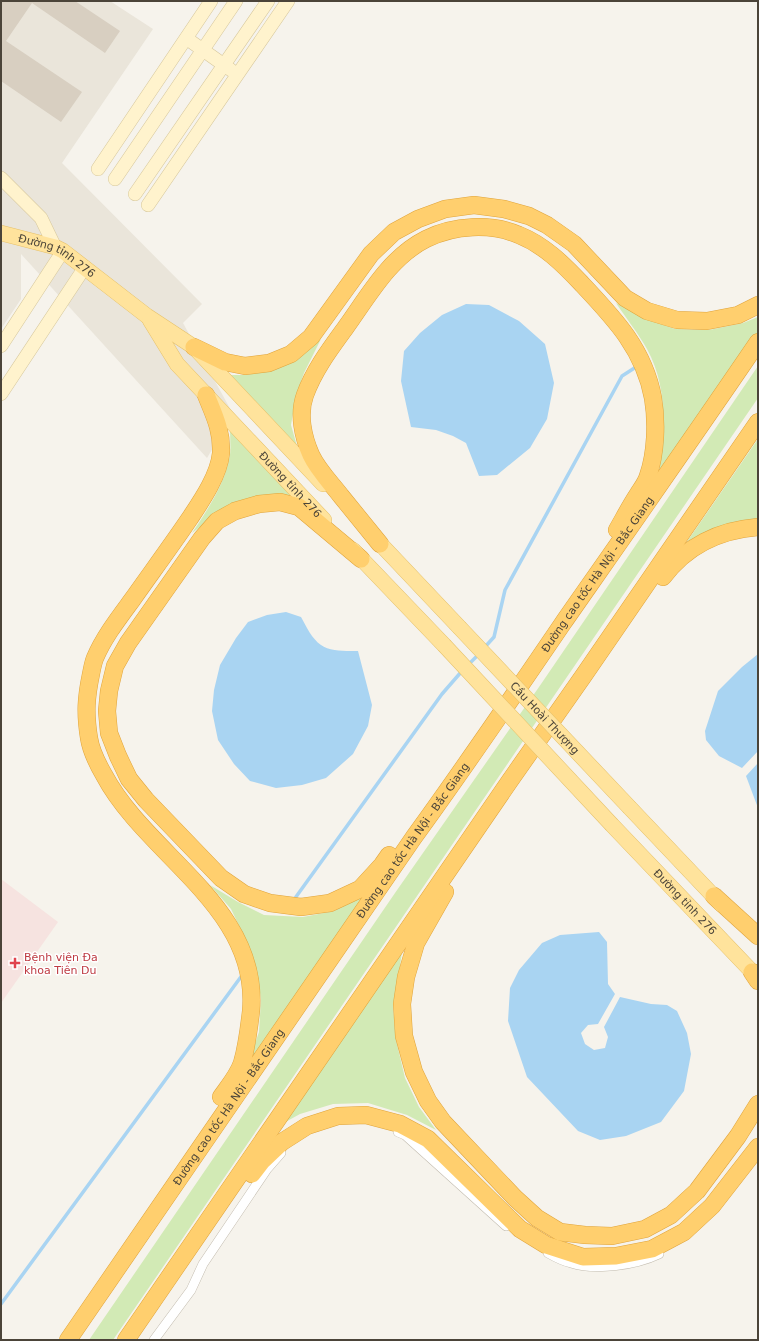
<svg xmlns="http://www.w3.org/2000/svg" width="759" height="1341" viewBox="0 0 759 1341" font-family="'DejaVu Sans',sans-serif">
<rect width="100%" height="100%" fill="#f6f3ec"/>
<!-- residential -->
<path fill="#eae5da" d="M1 1H110L153 29 62 163 202 304 183 323 233 414 207 458 21 254V299L1 329Z"/>
<!-- medical -->
<path fill="#f6e3e0" d="M1 879 58 922 1 1003Z"/>
<!-- green -->
<path fill="#d2eab5" d="M616 303 644 318 675 329 709 330 743 323 758 317V334L659 472C665 431 668 387 647 349 638 333 626 318 616 303Z
M321 339 304 373 296 396 291 425 297 446 229 375H245L269 371 308 350Z
M758 366V398L113 1340H89L395 893 539 687Z
M230 430 300 498 213 517 192 533C208 509 225 484 230 455 231 447 230 438 230 430Z
M758 439V520L684 546Z
M210 885 238 902 264 915 303 917 334 911 366 894 246 1069 259 1032 261 999 256 967 245 938 231 909Z
M402 951 399 974 393 1006 396 1040 405 1078 419 1107 436 1130 407 1115 368 1103 333 1104 300 1114 280 1125Z"/>
<!-- water -->
<path fill="#a9d4f2" d="M466 304 489 305 519 321 545 344 554 383 547 419 530 448 497 475 479 476 466 443 453 436 436 430 411 427 401 381 404 351 420 333 442 315Z
M286 612 301 617C306 626 312 639 321 645 330 652 348 651 358 651L372 705 368 726 353 754 326 778 302 785 276 788 250 781 234 764 218 740 212 711 214 690 220 665 236 638 248 622 267 615Z
M758 654V751L742 768 719 756 706 740 705 731 718 691 742 667Z
M758 763V808L746 776Z
M599 932 607 942 608 984 615 994 598 1024 588 1025 581 1033 585 1044 594 1050 605 1048 608 1037 604 1027 620 997 651 1004 667 1005 677 1011 687 1033 691 1054 684 1091 661 1122 626 1136 600 1140 578 1131 527 1077 508 1021 510 988 519 970 542 943 560 935Z"/>
<g fill="none" stroke-linecap="round" stroke-linejoin="round">
<!-- stream -->
<path stroke="#a9d4f2" stroke-width="3.5" d="M484 648 494 637 505 590 622 376 636 367
M468 665 479 654
M293 901 442 694 462 671
M1 1304 243 974"/>
</g>
<!-- building -->
<path fill="#d8cfc1" d="M1 1H75L120 31 105 53 32 3 6 41 82 92 61 122 1 81Z"/>
<g fill="none" stroke-linecap="round" stroke-linejoin="round">
<defs>
<path id="street" d="M398 1132 405 1135 506 1226
M548 1253C555 1257 563 1261 571 1263 596 1271 636 1265 659 1254
M154 1340 191 1290 203 1264 267 1169 281 1153"/>
<path id="secondary" d="M186 38 231 70
M98 169 211 1
M1 178 41 218 55 247
M115 179 236 1
M135 194 268 1
M148 205 288 1
M1 346 63 251
M1 394 85 267"/>
<g id="primary">
<path id="s1" d="M1 233 55 247 63 251 147 316 194 347 323 484"/>
<path id="s2" d="M150 320 177 364 324 520"/>
<path d="M372 535 459 627"/>
<path d="M353 550 444 645"/>
<path d="M630 808 721 904"/>
<path id="s3" d="M612 825 758 978"/>
</g>
<g id="highway">
<path d="M194 347 225 362 245 366 269 363 291 354 311 337 371 254 394 232 418 219 445 209 474 205 504 209 529 216 547 225 574 244 625 298 647 311 677 320 707 321 738 315 758 305"/>
<path d="M206 395C214 415 222 430 221 453 219 475 202 500 190 518 171 546 151 573 132 600 118 619 104 637 95 658 93 663 92 669 91 674 86 698 85 713 89 738 91 751 97 763 104 775 147 856 260 907 251 1011 249 1028 247 1046 242 1063 238 1075 228 1087 221 1097"/>
<path d="M380 544C367 528 354 512 341 496 331 483 318 470 311 455 303 437 298 414 305 395 314 370 330 349 346 327 369 295 390 257 426 239 454 225 491 223 519 235 544 245 563 264 581 283 614 318 644 349 653 398 657 422 656 453 648 476 646 483 641 489 638 494 630 506 624 518 617 530"/>
<path d="M361 559 299 507 280 502 259 504 235 511 217 521 202 538 128 643 115 666 109 691 107 711 109 733 118 756 129 779 146 800 221 878 244 894 270 903 301 907 330 903 360 889 382 865 389 855"/>
<path d="M663 577C686 546 720 530 758 527"/>
<path d="M445 892 416 943 406 977 402 1004 404 1036 414 1072 428 1101 443 1122 515 1198 537 1218 560 1232 585 1235 612 1236 645 1229 671 1215 697 1191 738 1136 758 1104"/>
<path d="M714 896 758 936"/>
<path d="M752 972 758 981"/>
<path d="M252 1174 262 1161 282 1142 307 1126 338 1116 366 1115 400 1124 428 1139 520 1229 546 1245 583 1257 616 1256 652 1249 684 1232 712 1206 758 1147"/>
<path id="s4" d="M68 1340 414 837C465 767 514 695 563 623 628 530 694 436 758 342"/>
<path d="M126 1340 509 782 584 675 758 422"/>
</g>
</defs>
<!-- street casing -->
<use href="#street" stroke="#c2bbae" stroke-width="10"/>
<!-- secondary casing -->
<use href="#secondary" stroke="#d6c79b" stroke-width="14"/>
<!-- primary casing -->
<use href="#primary" stroke="#e6c16a" stroke-width="16"/>
<!-- highway casing -->
<use href="#highway" stroke="#e0a43c" stroke-width="18"/>
<!-- street -->
<use href="#street" stroke="#fff" stroke-width="9"/>
<!-- secondary -->
<use href="#secondary" stroke="#fff3cd" stroke-width="13"/>
<!-- primary -->
<use href="#primary" stroke="#ffe39c" stroke-width="15"/>
<!-- highway -->
<use href="#highway" stroke="#ffcf6e" stroke-width="17"/>
<defs>
<g id="primary-bridge">
<path id="s5" d="M459 627 630 808"/>
<path d="M444 645 612 825"/>
</g>
</defs>
<!-- primary-bridge casing -->
<use href="#primary-bridge" stroke="#e6c16a" stroke-width="16" stroke-linecap="butt"/>
<!-- primary-bridge -->
<use href="#primary-bridge" stroke="#ffe39c" stroke-width="15"/>
</g>
<!-- markers -->
<path fill="#e0444e" stroke="#fff" stroke-width="1.5" d="M13 957h4v4h4v4h-4v4h-4v-4h-4v-4h4z"/>
<g text-anchor="middle" stroke-width="3" stroke-linejoin="round" paint-order="stroke">
<!-- street labels -->
<g font-size="11" fill="#4b4439" stroke="#fff">
<text dy="4" stroke="none"><textPath href="#s1" startOffset="61">Đường tỉnh 276</textPath></text>
<text dy="4" stroke="none"><textPath href="#s2" startOffset="217">Đường tỉnh 276</textPath></text>
<text dy="4" stroke="none"><textPath href="#s4" startOffset="931">Đường cao tốc Hà Nội - Bắc Giang</textPath></text>
<text dy="4" stroke="none"><textPath href="#s5" startOffset="125">Cầu Hoài Thượng</textPath></text>
<text dy="4" stroke="none"><textPath href="#s4" startOffset="607">Đường cao tốc Hà Nội - Bắc Giang</textPath></text>
<text dy="4" stroke="none"><textPath href="#s3" startOffset="106">Đường tỉnh 276</textPath></text>
<text dy="4" stroke="none"><textPath href="#s4" startOffset="283">Đường cao tốc Hà Nội - Bắc Giang</textPath></text>
</g>
<!-- health labels -->
<g font-size="11" fill="#be3a42" stroke="#fff" text-anchor="start">
<text x="24" y="961">Bệnh viện Đa<tspan x="24" dy="13">khoa Tiên Du</tspan></text>
</g>
</g>
<!-- border -->
<rect width="759" height="1341" fill="none" stroke="#4b4439" stroke-width="4"/>
</svg>
